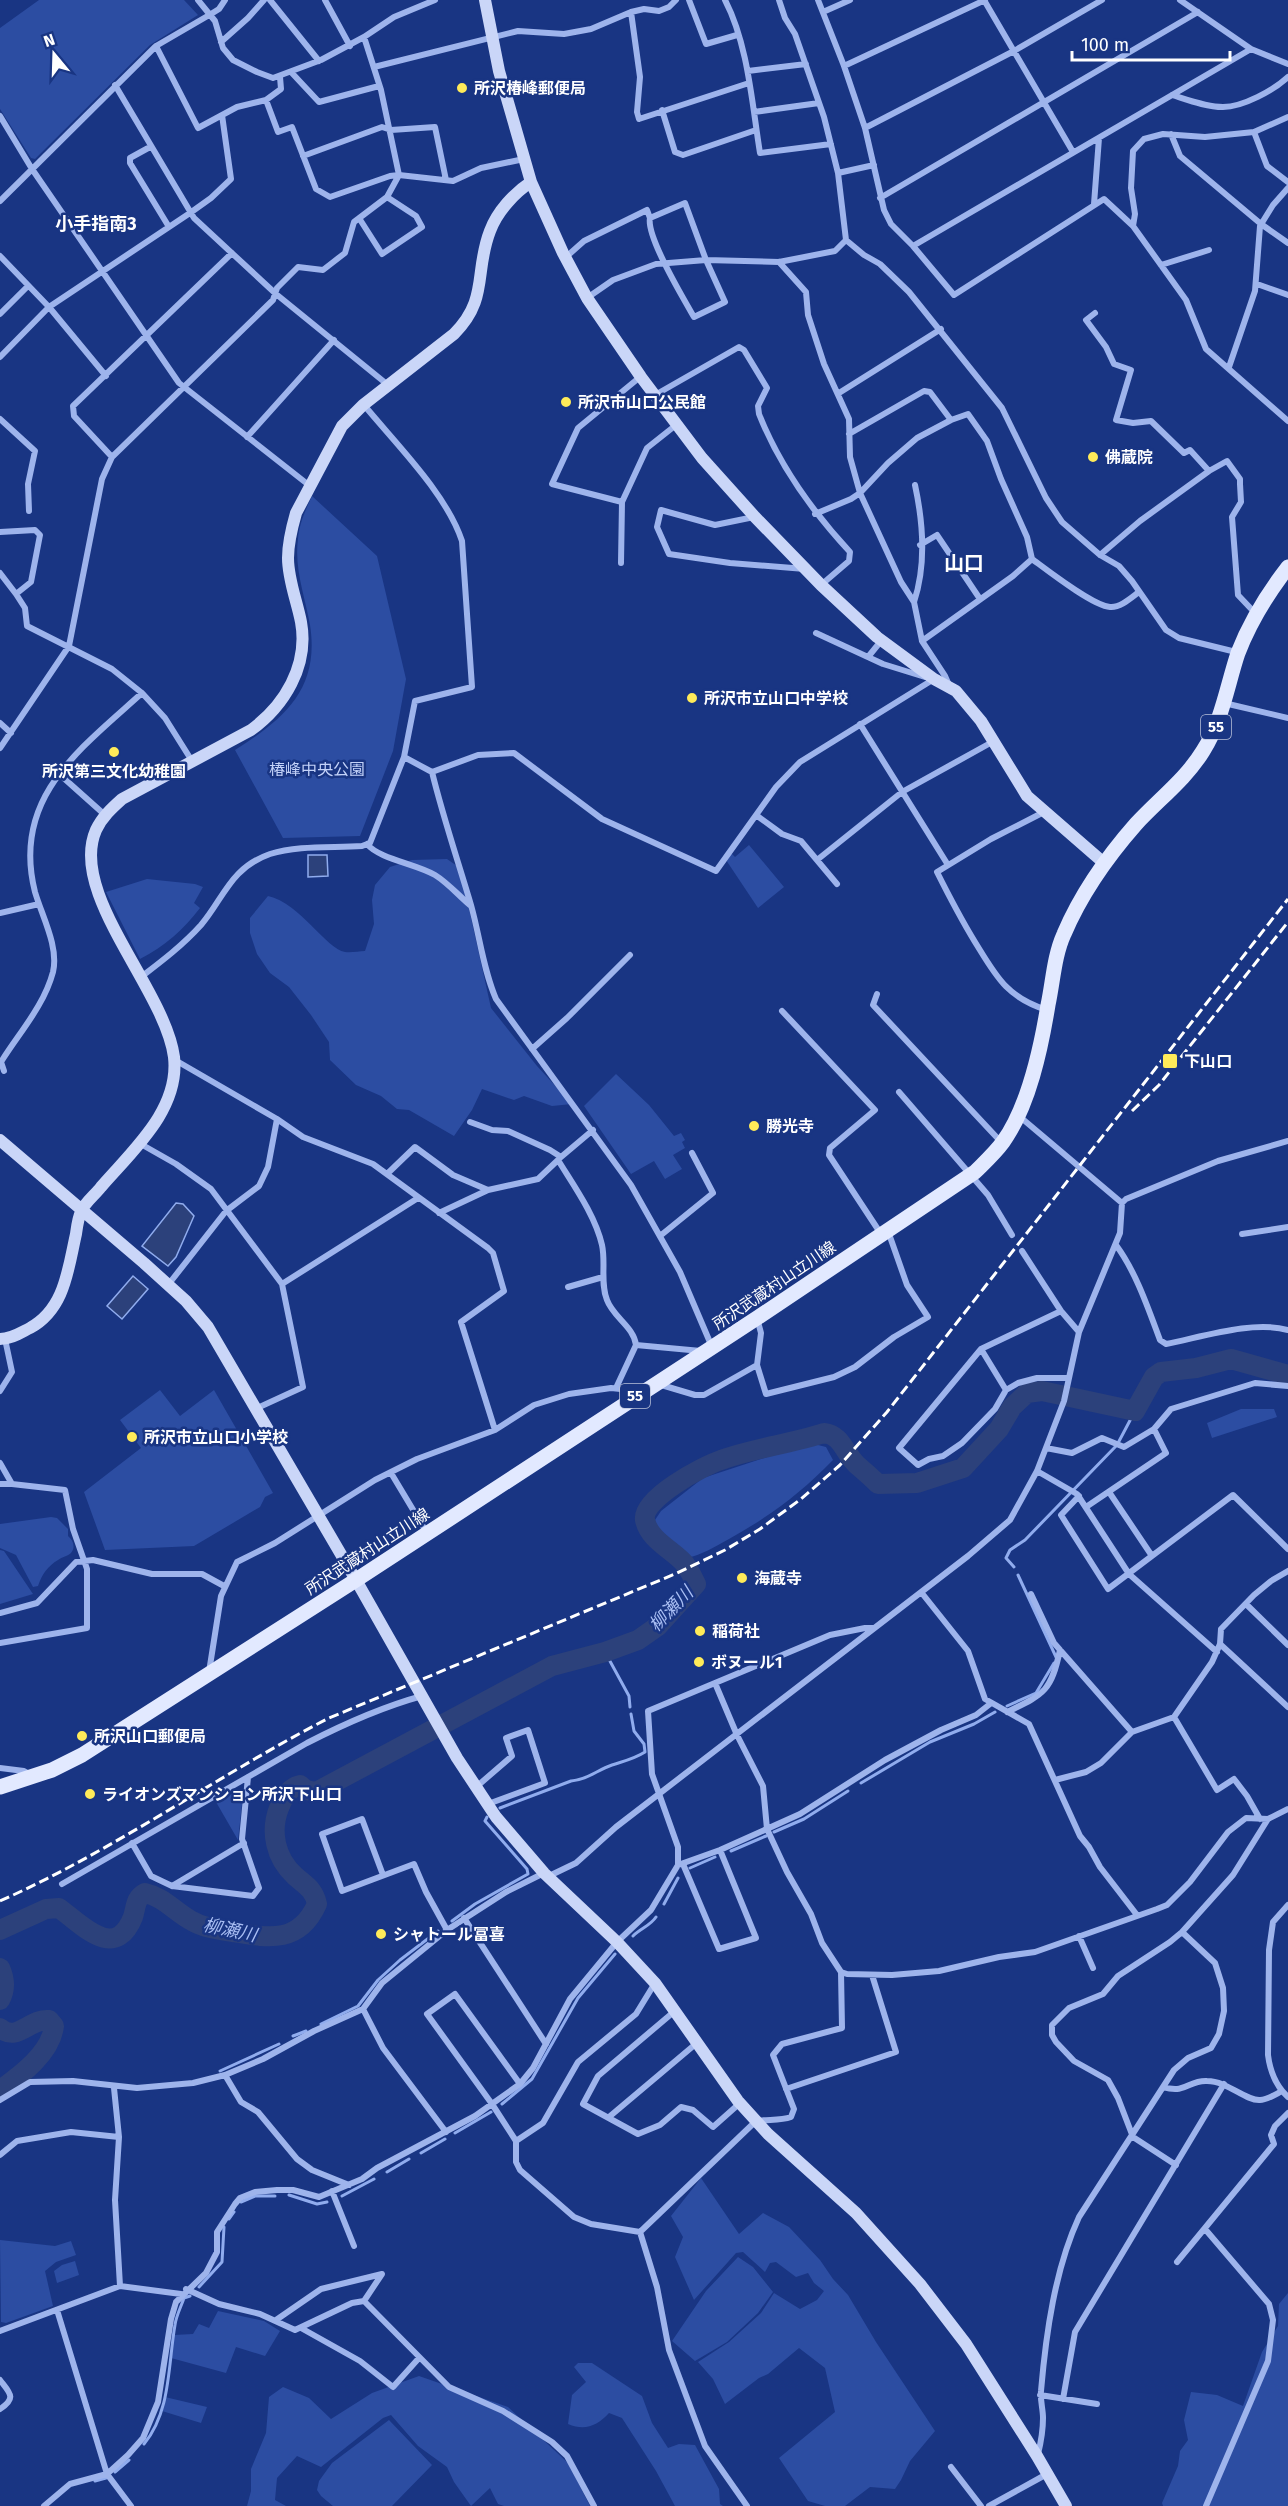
<svg xmlns="http://www.w3.org/2000/svg" width="1288" height="2506" viewBox="0 0 1288 2506" font-family="'Fira Sans','Noto Sans JP',sans-serif">
<rect width="100%" height="100%" fill="#193583"/>
<!-- green -->
<path fill="#2c4da2" d="M39 0H184L198 15 150 45 35 159 31 158 0 109V28Z
M312 496 377 556 406 679 393 751 360 836 283 838 235 750C284 719 320 689 310 625 305 596 294 569 298 539 299 524 306 509 312 496Z
M749 845 784 887 758 908 726 860 731 853 735 857Z
M447 859 460 868 491 1008 537 1066 572 1104 552 1106 524 1096 514 1100 482 1089 472 1110 454 1136 409 1110 397 1109 381 1096 356 1085 330 1060 329 1042 311 1015 289 987 270 973 257 954 250 933V918L268 896C300 903 326 949 345 952 351 953 359 951 365 951L374 924 372 900 375 885 390 867 412 860Z
M147 879 195 884 203 887 194 903 200 908C183 930 165 946 140 959L106 892Z
M616 1074 649 1105 674 1136 681 1133 685 1140 682 1142 685 1148 673 1155 682 1169 665 1179 654 1161 631 1174 584 1106Z
M160 1390 180 1416 214 1390 273 1493 265 1497 260 1507 194 1546 105 1550 84 1492 141 1448 120 1420Z
M1241 1409H1274L1277 1417 1212 1438 1207 1423Z
M810 1443 826 1447 833 1460C800 1494 770 1516 729 1539 714 1547 702 1555 686 1558L656 1528 655 1520 661 1511 703 1478Z
M51 1517 57 1518 68 1529V1536C73 1540 76 1547 71 1553 68 1556 62 1557 58 1560 48 1566 42 1574 38 1586L33 1587 16 1555 0 1548V1524Z
M0 1550 4 1551 33 1594 0 1604Z
M236 1790H240L243 1795 238 1840 216 1802Z
M701 2178 739 2234 763 2213 789 2227 820 2260 833 2279 848 2295 876 2342 935 2431 910 2461 901 2480 895 2489 870 2487 845 2506H825L808 2501 779 2458 835 2412 825 2368 799 2348 768 2374 759 2378 725 2404 713 2379 698 2362 729 2342 761 2313 774 2293 800 2309 817 2300 824 2291 814 2283 808 2273 796 2277 776 2262 770 2263 765 2272 743 2252 736 2253 694 2300 675 2257 683 2237 671 2216Z
M0 2240 55 2246 71 2241 76 2255 56 2262 45 2271 53 2306 6 2323 1 2322Z
M738 2257 753 2267 773 2292 758 2313 727 2342 695 2361 672 2341 706 2291Z
M75 2261 79 2275 57 2283 54 2271 62 2265Z
M1288 2293V2506H1163L1162 2503 1178 2466 1180 2451 1188 2440 1184 2420 1191 2392 1217 2395 1243 2406 1262 2352 1278 2326 1279 2304Z
M218 2311 264 2321 280 2331 265 2356 236 2347 226 2373 171 2358 174 2335 193 2334 199 2324 209 2328Z
M578 2363H592L642 2396 652 2423 668 2448 679 2444 695 2445 719 2489 720 2504 723 2506H675L656 2471 622 2418 609 2413C597 2426 585 2431 568 2424L572 2395 586 2382 574 2367Z
M419 2376 508 2407 568 2463 590 2506H504L498 2504 490 2488 471 2506 454 2482 447 2467 418 2446 391 2415 383 2418 321 2467 297 2456 277 2478 275 2500 286 2506H247L251 2491V2469L266 2433 269 2397 283 2387 309 2398 331 2419 372 2393Z
M165 2397 207 2407 201 2423 162 2411Z
M389 2420 432 2465 392 2506H333L321 2496 317 2490 319 2481 332 2463Z"/>
<!-- water -->
<path fill="#2c417b" stroke="#90acee" stroke-width="1.5" d="M308 855H327L328 876 308 877Z
M176 1203 183 1204 194 1216 176 1257 168 1266 142 1246Z
M133 1276 148 1289 122 1319 107 1306Z"/>
<g fill="none" stroke-linecap="round" stroke-linejoin="round">
<!-- stream -->
<path stroke="#90acee" stroke-width="3" d="M1014 1567 1006 1558 1010 1550 1025 1540 1117 1445 1135 1411
M1018 1575 1056 1657
M605 1652 629 1696 630 1707
M1007 1706 1036 1693 1054 1663
M861 1783 930 1742 974 1724 995 1712
M500 1808 571 1781C587 1780 597 1770 612 1765 624 1761 634 1759 645 1752L644 1744 634 1731 631 1714
M774 1832 804 1819 848 1791
M731 1851 766 1836
M690 1868 715 1857
M664 1904 678 1878
M452 1921 475 1904 528 1874 527 1869 485 1821 487 1817
M633 1936C641 1928 650 1926 656 1917
M321 2024 358 2006 378 1980 400 1960 438 1931
M293 2036 306 2031
M220 2071 279 2044
M502 2104 532 2079 578 1998 615 1954
M455 2133 491 2112
M421 2153 445 2139
M387 2172 409 2159
M289 2195 317 2204 327 2202
M342 2196 374 2179
M241 2202 255 2196H275
M229 2219 234 2212
M199 2287 222 2262 224 2227
M144 2444C171 2412 168 2364 175 2325 176 2316 181 2307 184 2298L190 2296
M115 2472 129 2460
M95 2481 106 2478"/>
<!-- river -->
<path stroke="#2c417b" stroke-width="20" d="M0 1930 46 1909 59 1908C82 1925 115 1962 133 1917 136 1908 135 1898 145 1893 164 1897 175 1912 192 1921 204 1928 220 1930 233 1932 269 1938 299 1944 317 1904 314 1889 305 1885 295 1876 275 1858 270 1831 279 1808 283 1798 290 1787 300 1785L306 1790 316 1792 552 1666 605 1652 638 1640 658 1626 696 1584C693 1577 689 1570 685 1564 673 1550 649 1540 645 1520 641 1499 703 1466 721 1460 754 1448 790 1444 824 1433 842 1435 844 1453 857 1465 864 1471 871 1477 878 1484L917 1483 963 1468 999 1429 1012 1407 1027 1393 1042 1391 1135 1411 1154 1377 1161 1372 1196 1368 1231 1359 1288 1375
M0 1968C5 1979 6 1989 0 2000
M0 2028C17 2043 30 2018 49 2020L54 2026C51 2053 21 2075 0 2090"/>
<!-- street -->
<path stroke="#9eb4ec" stroke-width="6" d="M198 0 215 21 223 48 233 60 257 72 273 78 321 60 364 37 394 17 435 0
M270 0 319 61
M325 0 350 46
M689 0 706 44 737 35
M725 0C748 44 752 104 760 153L831 144
M779 0 785 18 795 34 824 117 838 173 846 240 864 255 880 264 909 292 1002 408 1046 498 1062 522 1100 555 1119 566 1132 581 1166 630 1179 638 1236 652
M818 0 844 66 865 128 884 210 891 224 913 246 954 295 1104 199 1133 226 1186 300 1206 349 1288 421
M984 0 1073 152
M1180 0 1251 49 1288 64
M631 12 640 77 637 112 639 119 749 83
M823 12 850 0
M364 37 381 90 399 175 453 181 481 168 524 159
M221 42 248 18 264 0
M156 46 198 128 237 107 266 100 281 89 280 77
M844 66 985 0
M374 67 518 31 564 34 591 29 631 12 644 9 659 11 669 7 676 0
M748 71 806 64
M291 72 319 102 379 86
M115 85 194 218 276 294 388 385
M1172 95C1188 100 1206 107 1223 107 1243 107 1274 90 1288 77
M266 100 278 132 292 127 316 189 330 197 390 176 399 175
M662 110 675 152 683 155 756 130
M754 112 819 103
M0 116 32 169 179 383 310 486
M865 128 1014 51 1102 0
M1254 132 1267 166 1288 182
M1171 134 1180 156 1261 224 1288 243
M150 147 130 158V163L169 227
M303 156 382 127 391 130 435 127 446 180
M838 173 874 165
M880 198 1198 12
M0 201 156 46 211 14 219 9 225 0
M685 203 706 260 725 302 694 317C683 298 646 236 650 218Z
M1094 204 1099 138
M359 218 382 254 422 227 416 216 387 197
M1133 226 1135 214 1131 188 1133 151 1144 139 1163 134 1205 137 1254 132 1288 117
M913 246 1251 49
M0 256 49 307 106 376
M566 257 584 241 647 210 650 218
M779 262 806 292 808 315 824 364 849 419 850 457 860 493 901 582 914 602 922 641 945 676 949 685
M1161 265 1209 250
M1257 284 1288 295
M587 298 613 280 656 264 706 260 779 262 835 251 846 240
M1095 313 1086 320 1106 347 1114 364 1131 370 1116 420 1133 423 1151 421 1184 453 1190 450 1209 471 1140 521 1100 555
M0 314 28 286
M0 357 49 307 190 213 211 198 231 179 222 115
M1229 367 1255 291 1260 226 1273 205 1288 188
M839 393 941 329
M655 395 739 347 744 350 767 388 758 406 759 414C780 467 812 511 850 552L849 561 821 585
M0 419 35 451 28 484 29 511
M849 434 924 391 930 392 951 420
M247 437 334 340
M112 457 74 416 73 406 232 253
M1209 471 1227 461 1240 479V484L1241 502 1232 517 1238 595 1256 614
M622 502 552 484 578 428 640 377
M815 514 851 499 860 493 888 463 917 438 951 420 968 414 987 441 1001 479 1027 537 1032 559
M754 517 715 525 661 510 657 527 669 554 730 563 805 569
M0 532 35 530 40 535 31 582 16 594 25 608 27 626 112 669 142 693 165 718 192 761
M920 545 937 535 980 599
M621 563 622 502 647 448 676 425
M0 573 16 594
M914 602C926 566 923 522 915 485
M816 633 883 664 925 677
M922 641 1013 576 1032 559C1047 570 1093 606 1110 607 1120 608 1131 598 1139 592
M868 657 881 641
M1224 703 1288 718
M0 723 11 733
M860 724 948 865
M0 748 69 646 102 479 112 457 273 300 277 288 298 267 323 270 345 253 354 222 387 197 399 175
M404 757 432 772C443 817 458 861 471 905 480 937 483 969 496 999L631 1185 680 1272 712 1347
M432 772 478 755 514 753 602 819 716 871 776 787 800 762 934 679
M58 773 105 815
M1044 812 991 839 937 872C949 896 961 919 975 942 996 976 1006 997 1047 1010
M756 815 782 834 801 841 837 884
M367 844C379 859 417 864 435 875 448 883 459 896 471 906
M817 860 902 792 994 741
M0 913 39 904
M141 977C162 961 183 945 201 925 224 898 230 868 270 854 298 845 332 848 362 846L370 843 404 757 415 701 472 687 462 541C446 493 396 444 364 405
M877 994 873 1005 1002 1143
M782 1011 875 1110 830 1148 829 1155 881 1234
M532 1049 567 1018 630 955
M4 1071 1 1062C19 1033 44 1006 53 972 59 947 42 916 35 892 11 798 80 749 142 693
M899 1092 988 1195 1012 1235
M277 1119 303 1137 373 1164 488 1248 493 1253 504 1291 461 1322 495 1430
M470 1122 492 1130 508 1131 550 1150 561 1157 558 1160C574 1186 595 1215 602 1245 606 1263 600 1283 607 1300 613 1317 634 1327 636 1345L616 1388
M139 1143 176 1164 211 1189 282 1284 303 1387 255 1409
M561 1157 593 1130
M387 1174 415 1147 453 1175 488 1190 538 1179 558 1160
M1122 1203 1126 1199 1218 1161 1288 1141
M439 1213 488 1190
M1242 1234 1288 1227
M660 1236 713 1193 692 1153
M1116 1245C1136 1272 1148 1308 1160 1340L1166 1344C1202 1337 1253 1320 1288 1330
M1022 1251 1061 1311 1079 1332
M282 1284 418 1198
M168 1285 226 1211 259 1186 268 1167 277 1119 175 1060
M568 1287 603 1277
M1061 1311 981 1349 899 1448 918 1465 929 1459 943 1456 962 1443 995 1409 1006 1390 1018 1383 1037 1378H1069
M757 1318 761 1333 757 1365 766 1394 834 1377 855 1367 894 1337 928 1317 907 1285 888 1231
M636 1345 701 1351
M981 1349 1006 1390
M658 1384 695 1395H704L757 1365
M0 1391 12 1372 5 1339
M1046 1448 1072 1453 1102 1438 1124 1447 1154 1429 1171 1409 1255 1383 1288 1386
M0 1463 12 1484 65 1490 73 1529 87 1569V1628L0 1643
M1037 1471 1077 1494 1129 1574 1217 1652
M391 1473 427 1533
M0 1484H12
M1109 1492 1152 1556
M1079 1496 1061 1515 1108 1589 1233 1495 1288 1549
M1086 1507 1166 1453 1154 1429
M921 1592 968 1651 985 1699 1029 1724 1080 1836 1089 1847 1100 1867 1137 1915
M1031 1594 1054 1643 1132 1732 1174 1717 1212 1662 1220 1644 1221 1629 1254 1595 1271 1581 1288 1571
M1247 1605 1288 1645
M0 1613 37 1603 76 1562 93 1560 152 1574H202L224 1586
M1220 1644 1288 1707
M209 1672 221 1596 237 1562 275 1543 375 1480 417 1459 495 1430 534 1405 569 1394 611 1388 640 1391
M715 1683 737 1735 763 1786 767 1829 787 1872 811 1914 822 1943 841 1972 847 1974 892 1975 939 1971 999 1957 1035 1952 1157 1909 1167 1905 1190 1882 1228 1832 1246 1818 1268 1819 1288 1809
M1007 1712C1044 1694 1051 1692 1060 1650
M1174 1717 1217 1790 1234 1779 1247 1796 1260 1819
M0 1768 24 1771 31 1775
M1055 1780 1086 1772 1101 1763 1132 1732
M475 1788 512 1756 506 1738 528 1730 545 1783 488 1804
M132 1843 151 1876 172 1886 253 1896 259 1888 242 1839 248 1777
M683 1864 719 1949 756 1938 720 1850
M678 1865V1847L652 1774 648 1711 830 1635 865 1628H874
M383 1875 362 1819 322 1834 342 1891 414 1864 426 1892 447 1930
M549 1876 576 1863 616 1827 968 1556 1010 1520 1037 1471 1064 1401 1079 1332 1120 1233 1122 1203 1019 1116
M62 1884 307 1743C344 1724 382 1707 422 1696
M172 1886 244 1843
M1288 1905 1273 1922 1269 1950 1268 2055C1270 2071 1276 2086 1288 2097
M464 1918 546 2044
M1079 1936 1093 1968
M363 2009 383 2048 446 2132
M676 2010 598 2076 583 2104 638 2134 660 2125 681 2107 693 2110 713 2127 740 2103
M225 2075 241 2102 258 2112 297 2159 312 2170 349 2185
M520 2084 455 1994 427 2014 492 2104 516 2141V2162L520 2170 574 2217 591 2224 640 2232 756 2121C768 2119 780 2121 791 2117L794 2109 773 2055 782 2044 842 2028 841 1972
M1163 2087C1187 2094 1188 2080 1207 2081 1228 2081 1245 2101 1260 2100 1267 2100 1276 2094 1282 2091
M114 2088 119 2137 115 2200 120 2286
M786 2089 896 2052 872 1975
M0 2100 30 2082 73 2081 137 2088 193 2083 225 2075 263 2059 314 2031 363 2009 382 1983 447 1930 506 1892 544 1873
M609 2117 698 2042
M516 2141 543 2123 578 2062 636 2014 655 1983
M0 2155 17 2141 71 2132 119 2137
M1176 2165 1133 2137 1118 2098 1108 2080 1074 2061 1056 2042 1052 2035V2025L1069 2008 1103 1994 1118 1976 1170 1942 1182 1932 1233 1875 1268 1819
M332 2191 354 2246
M1205 2229 1269 2304 1273 2320 1268 2361 1206 2506
M640 2232 657 2287 669 2350 705 2446 747 2506
M1177 2262 1274 2144 1271 2135 1275 2126 1288 2113
M186 2289 219 2304 260 2314 295 2330 352 2303 364 2301 449 2387 503 2411 552 2442 567 2456 594 2506
M57 2310 107 2474 131 2506
M276 2320 321 2289 382 2274 364 2301
M301 2328 360 2361 393 2387 419 2358
M0 2331 120 2286 181 2294
M0 2380C10 2393 17 2398 0 2409
M1040 2395 1097 2404
M1063 2399 1075 2332 1224 2084
M1038 2454C1041 2442 1043 2431 1043 2418 1043 2409 1040 2400 1041 2391 1046 2333 1055 2269 1079 2217L1174 2070 1188 2058 1211 2048 1219 2034 1224 2011 1223 1988 1215 1963 1182 1932
M951 2467 981 2506
M44 2506 70 2484 107 2474 128 2455 143 2438 158 2402 171 2319 176 2302 206 2273 217 2252V2232L235 2204 240 2198 255 2192 277 2190H293L319 2197 362 2179 377 2168 475 2116 520 2084 533 2068 570 1999 617 1942 651 1910 678 1865 720 1850 800 1814 885 1760 941 1730 976 1715 990 1704
M989 2506 1047 2474"/>
<!-- secondary -->
<path stroke="#cad6f8" stroke-width="12" d="M485 0 499 71 531 182 563 253 587 298 641 377 702 458 755 517 821 585 877 637 934 679 956 691 981 721 1027 796 1104 863
M0 1140 144 1263 186 1301 208 1327 356 1580 457 1758 496 1817 544 1873 617 1942 655 1983 738 2101 768 2134 856 2213 920 2284 966 2344 1037 2456 1066 2506
M0 1339C11 1339 20 1333 30 1328 65 1309 68 1269 76 1234 77 1227 78 1218 81 1212 84 1203 95 1195 101 1187 132 1151 180 1110 174 1057 165 989 68 894 96 830 102 817 112 808 122 799L251 730C284 706 309 666 301 622 297 601 288 580 288 558 288 543 292 527 296 513L342 426 363 405 454 334C489 299 474 272 490 231 497 212 514 193 531 182"/>
<!-- primary -->
<path stroke="#e2e9ff" stroke-width="15" d="M0 1787 52 1770 82 1755 356 1580 757 1318 975 1172C985 1162 995 1153 1003 1142 1029 1106 1041 1048 1048 1005 1053 982 1054 956 1064 934 1081 894 1107 857 1136 824 1158 800 1186 779 1203 751 1222 721 1227 686 1238 653 1250 622 1268 593 1288 567"/>
<!-- rail -->
<path stroke="#fff" stroke-width="3" stroke-dasharray="10 4.5" stroke-linecap="butt" d="M1132 1111 1159 1085 1288 922
M0 1901C115 1850 218 1775 329 1718L675 1574 725 1550 760 1529 801 1499 840 1465 887 1412 1288 899"/>
</g>
<!-- markers -->
<g fill="#ffeb59" stroke="#193583" stroke-width="2">
<circle cx="462" cy="88" r="6"/>
<circle cx="566" cy="402" r="6"/>
<circle cx="1093" cy="457" r="6"/>
<circle cx="692" cy="698" r="6"/>
<circle cx="114" cy="752" r="6"/>
<rect x="1162" y="1053" width="16" height="16" rx="3"/>
<circle cx="754" cy="1126" r="6"/>
<circle cx="132" cy="1437" r="6"/>
<circle cx="742" cy="1578" r="6"/>
<circle cx="700" cy="1631" r="6"/>
<circle cx="699" cy="1662" r="6"/>
<circle cx="82" cy="1736" r="6"/>
<circle cx="90" cy="1794" r="6"/>
<circle cx="381" cy="1934" r="6"/>
</g>
<g text-anchor="middle" stroke-width="5" stroke-linejoin="round" paint-order="stroke">
<!-- shield labels -->
<g fill="#193583" stroke="#bac2da" stroke-width="1.5">
<rect x="1201" y="715" width="30" height="24" rx="4.5"/>
<rect x="620" y="1384" width="30" height="24" rx="4.5"/>
</g>
<g font-size="15" font-weight="bold" fill="#fff">
<text x="1216" y="732">55</text>
<text x="635" y="1401">55</text>
</g>
<!-- poi labels -->
<g font-size="16" font-weight="bold" fill="#fff" stroke="#193583" text-anchor="start">
<text x="474" y="94">所沢椿峰郵便局</text>
<text x="578" y="408">所沢市山口公民館</text>
<text x="1105" y="463">佛蔵院</text>
<text x="704" y="704">所沢市立山口中学校</text>
<text x="114" y="777" text-anchor="middle">所沢第三文化幼稚園</text>
<text x="1184" y="1067">下山口</text>
<text x="766" y="1132">勝光寺</text>
<text x="144" y="1443">所沢市立山口小学校</text>
<text x="754" y="1584">海蔵寺</text>
<text x="712" y="1637">稲荷社</text>
<text x="711" y="1668">ボヌール1</text>
<text x="94" y="1742">所沢山口郵便局</text>
<text x="102" y="1800">ライオンズマンション所沢下山口</text>
<text x="393" y="1940">シャトール冨喜</text>
</g>
<!-- park labels -->
<g font-size="16" fill="#c3d2f9" stroke="#193583">
<text x="317" y="775">椿峰中央公園</text>
</g>
<!-- street labels -->
<g font-size="16" fill="#fff" stroke="#193583">
<text transform="translate(774 1285) rotate(-34)" y="6">所沢武蔵村山立川線</text>
<text transform="translate(367 1551) rotate(-33)" y="6">所沢武蔵村山立川線</text>
</g>
<!-- neighbourhood labels -->
<g font-size="18" font-weight="bold" fill="#fff" stroke="#193583">
<text x="96" y="230">小手指南3</text>
</g>
<!-- water labels -->
<g font-size="18" font-style="italic" fill="#a9bef3" stroke="#193583">
<text transform="translate(671 1609) rotate(-46)" y="6">柳瀬川</text>
<text transform="translate(230 1930) rotate(12)" y="6">柳瀬川</text>
</g>
<!-- quarter labels -->
<g font-size="20" font-weight="bold" fill="#fff" stroke="#193583">
<text x="964" y="570">山口</text>
</g>
</g>
<!-- north arrow -->
<g transform="translate(54 54) rotate(341)" stroke="#193583" stroke-width="4.5" paint-order="stroke">
<path d="M0-4.5L10 22L0 15L-10 22Z" fill="#ffffff"/>
<text y="-9" font-size="16" font-weight="bold" text-anchor="middle" fill="#ffffff">N</text>
</g>
<!-- scale -->
<path d="M1072 51v9h158v-9" fill="none" stroke="#ffffff" stroke-width="3"/>
<text x="1081" y="51" font-size="18" fill="#ffffff" stroke="#193583" stroke-width="4.5" paint-order="stroke">100 m</text>
</svg>
